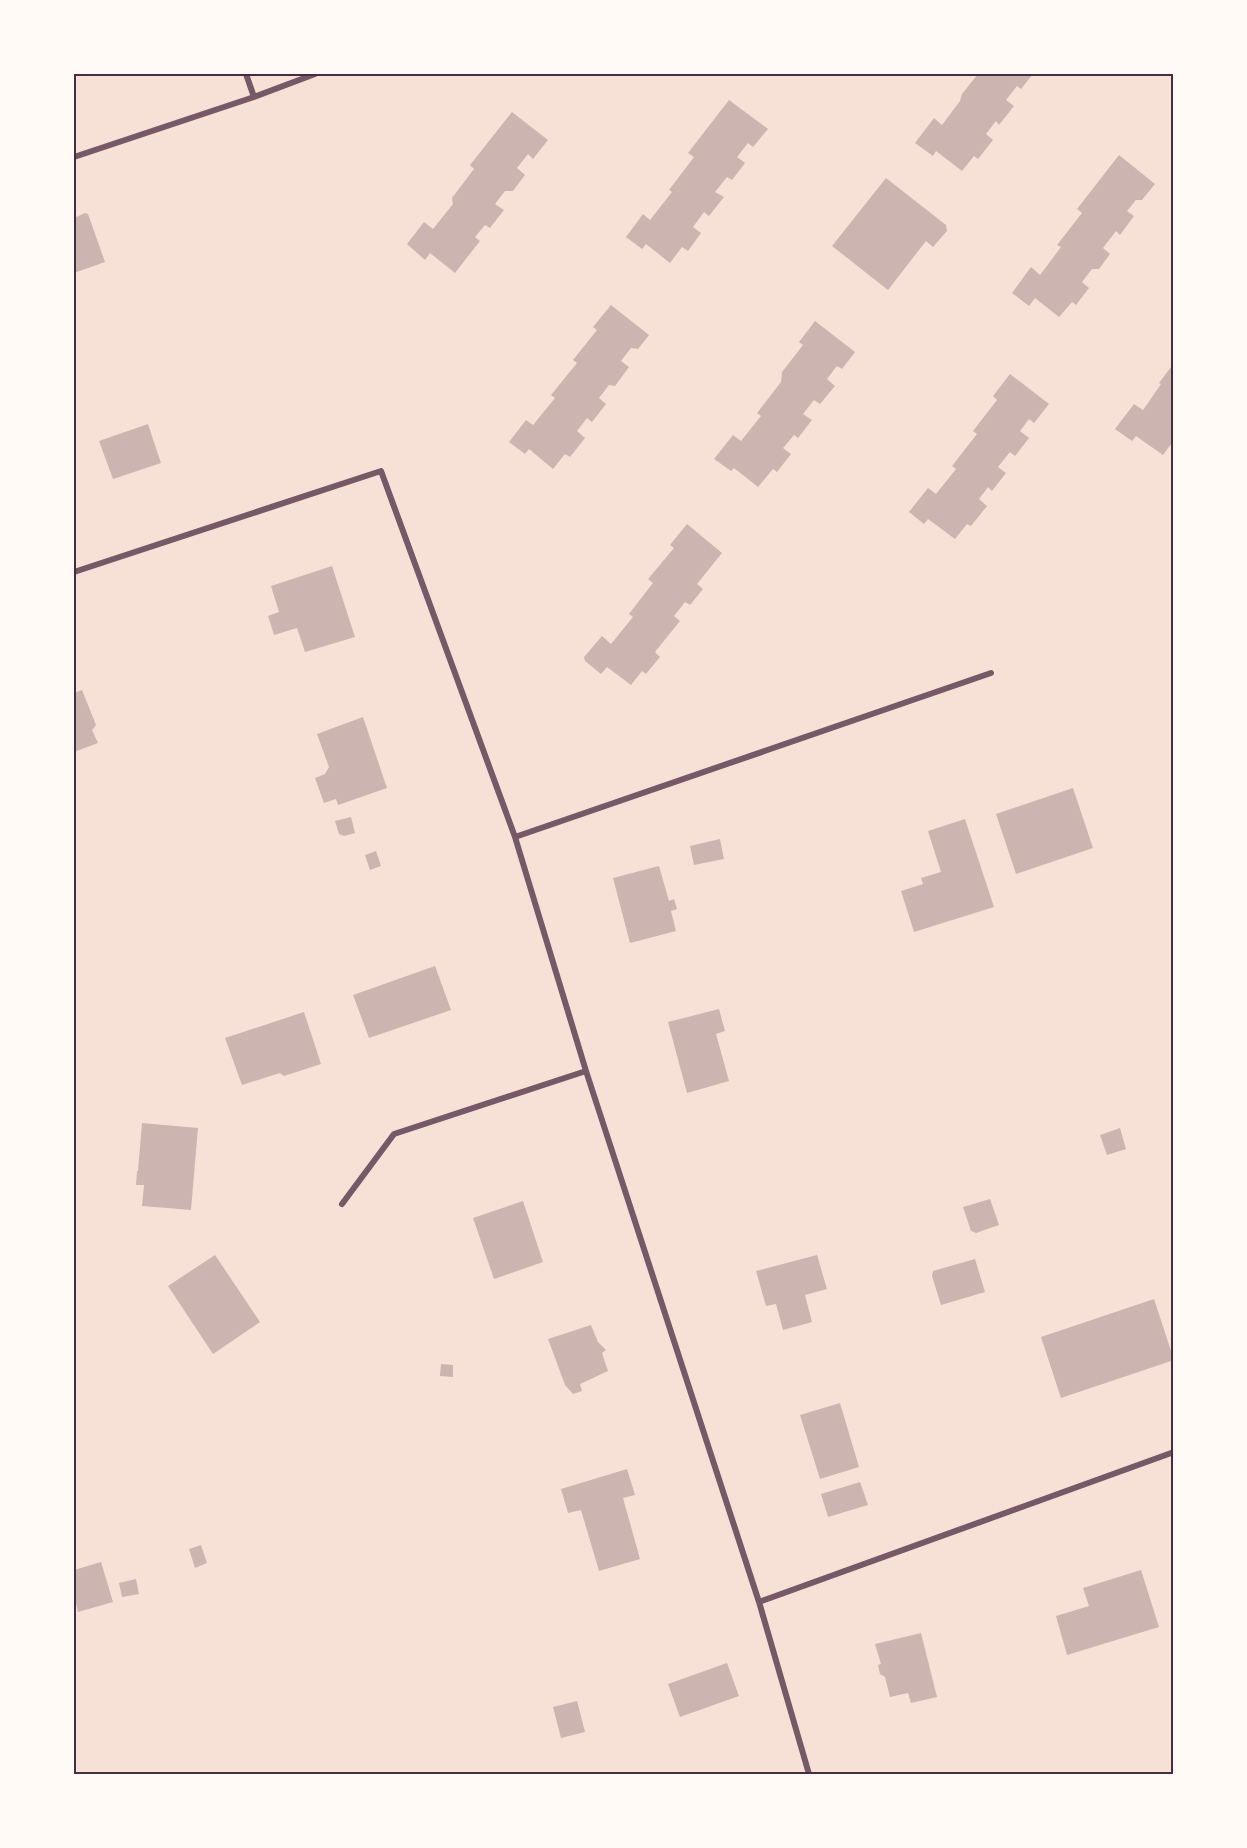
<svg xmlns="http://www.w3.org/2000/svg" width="1247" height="1848" viewBox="0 0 1247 1848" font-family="Cabin,sans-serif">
<rect width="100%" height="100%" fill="#f7e1d7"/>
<!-- building -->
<path fill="#ccb4b1" d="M978 74H1033L1021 89 1017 86 1006 100 1014 106 999 125 996 121 986 134 993 140 978 159 974 156 962 171 936 151 933 156 915 143 934 118 942 125 960 101 962 94Z
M729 100 768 129 753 147 748 143 737 157 745 163 732 180 727 177 715 192 724 197 709 216 704 212 693 227 701 233 688 251 682 247 670 263 646 244 642 249 626 237 643 214 650 220 672 192 669 190 694 157 688 153Z
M512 112 548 140 533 159 528 154 517 168 525 175 513 191H505L495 204 504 210 490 228 485 225 475 237 480 241 455 273 430 253 425 260 407 244 424 222 433 229 453 204 452 198 474 169 470 165Z
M1119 155 1155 184 1142 200H1136L1127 211 1134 216 1120 235 1116 231 1103 248 1110 254 1099 269H1092L1082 282 1089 288 1076 305 1072 302 1059 317 1035 298 1029 306 1012 293 1031 267 1040 275 1061 247 1057 245 1082 213 1077 209Z
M886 178 946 225 947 231 933 247 926 241 888 290 832 246Z
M85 213 88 214 105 262 74 273V218Z
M611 305 649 335 638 349 631 348 621 361 629 367 615 386 609 385 599 398 606 404 592 422 587 418 577 431 585 438 570 457 565 454 553 469 529 449 525 454 509 442 526 420 533 425 555 398 551 395 577 363 573 360 597 330 593 327Z
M815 321 855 352 842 369 837 366 827 379 835 386 820 404 814 400 803 414 812 420 798 438 794 435 783 448 791 454 777 472 773 469 758 487 734 468 731 471 714 459 733 435 741 441 761 416 757 413 781 382 782 372 803 345 799 342Z
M1174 363V440L1163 455 1136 436 1132 441 1115 429 1134 404 1143 410 1161 384 1159 383Z
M1010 374 1049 404 1034 423 1029 419 1020 431 1029 438 1015 456 1010 452 998 467 1006 473 992 491 988 487 979 499 987 506 971 526 967 524 955 539 928 519 924 524 909 512 928 488 936 494 956 469 952 466 977 434 973 431 997 400 993 396Z
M148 424 161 463 113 479 99 441Z
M687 524 722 553 697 584 703 589 690 605 685 602 674 616 680 621 655 652 660 657 646 674 642 671 631 685 607 667 601 674 585 661 584 657 602 636 611 644 633 617 629 614 653 583 648 579 674 548 670 545Z
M332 566 355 637 305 652 297 628 274 635 268 616 279 612 271 586Z
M82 690 96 725 92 730 98 743 74 752V693Z
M363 717 387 788 338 805 336 799 324 803 315 778 325 774 329 767 317 734Z
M1073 788 1093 848 1016 874 996 814Z
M351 817 355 833 344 836 339 834 335 821Z
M965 819 994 907 914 932 901 891 923 884 921 878 941 872 928 831Z
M720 839 724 859 694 865 690 846Z
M376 851 381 866 370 870 365 855Z
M659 866 669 901 674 899 677 909 671 911 676 931 630 943 613 878Z
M435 966 451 1010 369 1038 353 995Z
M719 1009 725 1031 716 1034 729 1081 687 1093 668 1022Z
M304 1012 321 1064 284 1076 280 1073 242 1085 225 1038Z
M142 1123 198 1128 191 1210 142 1206 144 1185H136L137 1171H138Z
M1120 1128 1126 1149 1107 1155 1100 1135Z
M990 1199 999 1225 976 1233 971 1231 963 1207Z
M523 1201 543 1262 494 1279 473 1218Z
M215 1255 260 1322 213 1354 168 1286Z
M817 1255 827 1289 805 1295 812 1322 783 1330 776 1304 766 1306 756 1271Z
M975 1259 985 1292 941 1305 932 1276 933 1271Z
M1154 1299 1174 1360 1061 1398 1041 1337Z
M591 1325 598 1342 606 1350 602 1353 608 1371 580 1384 582 1391 573 1394 565 1385 548 1339Z
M441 1364 453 1365V1377L440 1376Z
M840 1403 859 1467 820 1479 800 1415Z
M627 1469 635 1495 623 1498 640 1559 599 1571 581 1510 568 1513 561 1489Z
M860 1482 868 1505 828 1517 821 1494Z
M201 1545 207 1563 195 1568 189 1549Z
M101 1562 113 1602 78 1612 74 1595V1570Z
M1141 1570 1159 1627 1067 1655 1056 1616 1089 1606 1083 1588Z
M136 1579 139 1594 122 1597 119 1583Z
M921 1633 937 1697 911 1703 908 1693 890 1697 885 1677 880 1674 878 1665 881 1664 875 1644Z
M727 1663 739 1696 680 1717 668 1684Z
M577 1701 585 1732 561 1738 553 1707Z"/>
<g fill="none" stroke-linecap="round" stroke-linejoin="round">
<!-- minor -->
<path stroke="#755966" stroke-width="6" d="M254 97 315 74
M74 157 254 97 246 74
M74 572 381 471 515 837 586 1071 759 1602 809 1774
M515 837 991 673
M342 1204 394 1134 586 1071
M759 1602 1174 1452"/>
</g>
<!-- border -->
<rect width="1247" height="1848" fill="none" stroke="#fffaf5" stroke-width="150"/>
<rect x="75" y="75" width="1097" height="1698" fill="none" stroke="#4a2c40" stroke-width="2"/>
</svg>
